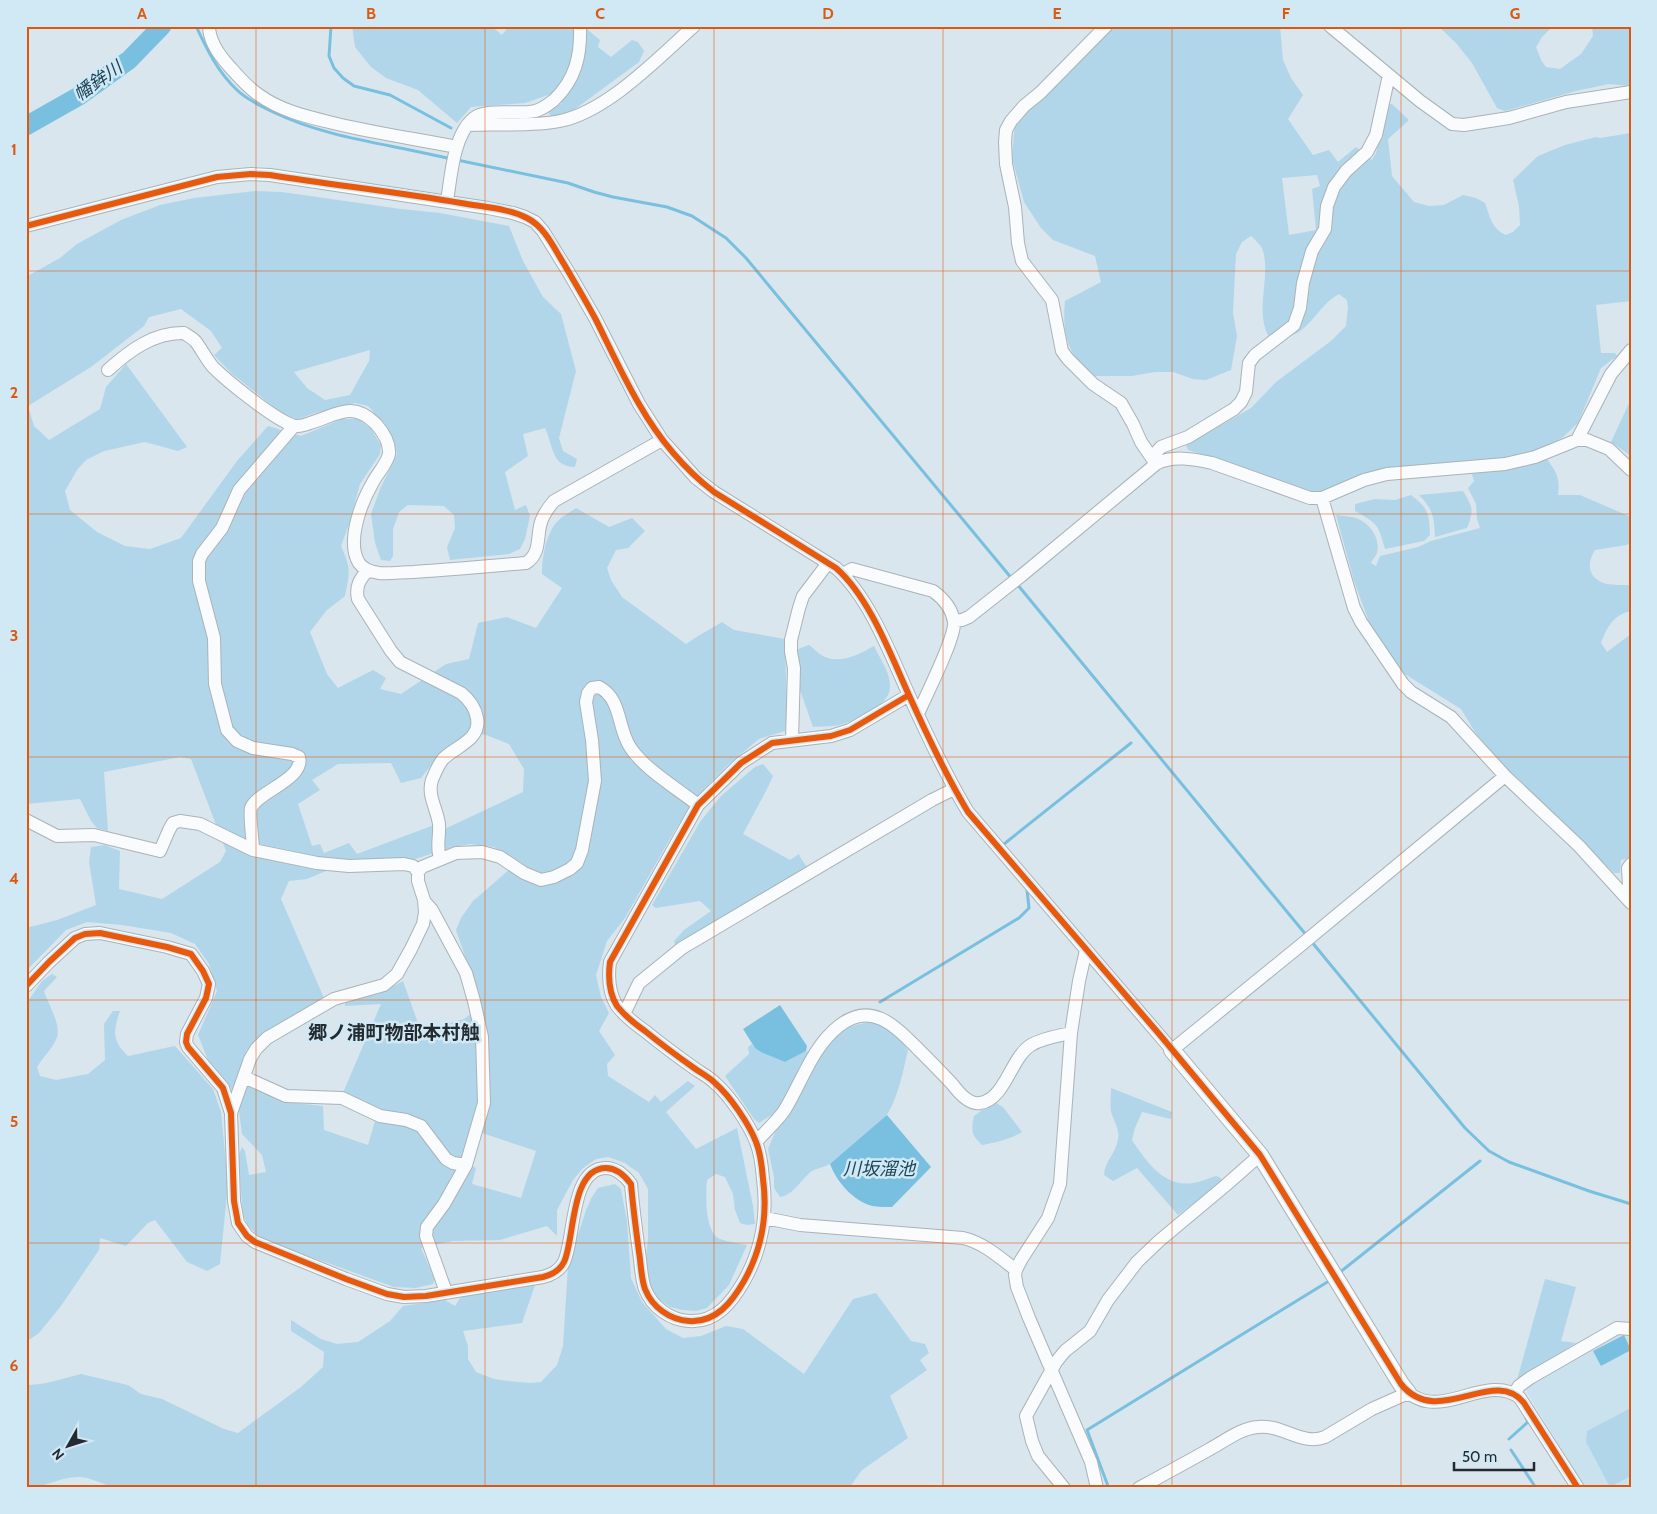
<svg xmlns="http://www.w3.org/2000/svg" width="1657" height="1514" viewBox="0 0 1657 1514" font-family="Cabin,'Noto Sans JP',sans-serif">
<rect width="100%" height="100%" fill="#d9e6ed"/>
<!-- built -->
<path fill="#cae1ee" d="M1621 1329 1631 1332V1483L1622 1488H1585L1527 1392V1387Z"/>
<!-- green -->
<path fill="#b1d6e9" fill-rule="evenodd" d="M352 26H491L502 35 509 26H589L588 30 600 40 598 47 611 57 632 40 638 42 644 51 639 62 571 112 552 118 548 112 562 103 554 93 525 103 471 107 457 123 418 90 386 78 371 67 355 47Z
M1111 26H1280L1283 60 1291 78 1303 95 1288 119 1313 155 1329 150 1338 162 1356 147 1372 160 1376 153 1386 104H1392L1409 120 1388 139 1392 176 1414 202 1429 206 1444 205 1463 195 1476 198 1485 203C1490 217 1492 229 1506 235L1513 232 1520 225 1519 206 1513 180 1538 156 1565 145 1596 137 1600 138 1631 133V301L1596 305 1601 353H1615L1617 356 1601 368 1578 423 1563 437 1542 450 1502 461 1439 464 1372 471 1323 492H1311L1224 462 1188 450 1186 445 1251 408 1276 382 1331 341 1346 326 1348 307 1347 300 1339 294C1321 304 1315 321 1299 332 1292 337 1278 334 1269 337 1254 310 1271 279 1263 251 1262 246 1255 240 1251 236L1242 242 1236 254 1233 313 1237 336 1231 370 1206 380 1193 379 1173 372H1155L1132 376H1095C1089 370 1082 365 1077 359 1064 344 1063 320 1065 301L1101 282 1095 256 1053 240 1041 228 1024 202 1012 158 1015 121ZM1317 175 1320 186 1312 189 1316 230 1289 235 1282 178Z
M1438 26H1553L1542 37 1536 47 1541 60 1546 67 1560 69 1581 54 1593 36 1592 26H1631V86L1609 84 1576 91 1505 111 1497 108 1472 63 1456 43Z
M255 191 282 192 401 209 440 213 509 226 523 261 543 297 561 314 576 371 559 438 563 451 577 459 575 467C551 467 553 444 545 428L523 434 528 456 505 472 515 510 526 505 530 516 525 539 520 549 509 554 450 560 447 547 455 528 454 515 444 506 408 505 399 512 393 529V556L390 561 381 560 375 543 371 514 380 489 397 454 394 441 384 423 368 406 355 403 315 413 298 419 284 415 231 373 214 355 222 348 211 331 181 309 149 317 144 326 91 367 28 406 34 426 49 440 100 409 106 387 126 364 187 447 178 451 145 442 104 451 86 460 77 470 65 491 70 510 97 532 125 546 150 549 181 538 237 461 268 426 301 436 342 419H358L371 429 381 445 380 454 360 484 349 524 341 546C351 569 350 571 345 596L326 611 310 632 327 674 338 688 373 670 386 678 380 689 401 694 446 664 469 659 478 623 507 617 536 628 562 588 542 574C542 557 546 531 560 519 564 515 571 512 576 508L609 527 632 518 645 531 628 548 616 550 607 568 611 580 622 597 686 644C697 636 709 630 722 622L734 630 785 639 787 713 785 731 759 739 729 764 705 788 675 830 625 918 607 941 596 975 601 997 609 1013 599 1031 615 1055 607 1064 608 1076 649 1102 655 1095 661 1102 688 1081 695 1086 666 1112 696 1149 737 1128 753 1206 755 1224 747 1225 740 1223 735 1210 733 1194 725 1177 716 1174 707 1180C706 1194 704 1232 720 1239 728 1242 738 1243 747 1245L729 1285 707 1308 696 1311 682 1310 670 1307 658 1299 650 1288 646 1258 648 1238V1189L639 1173 625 1163 608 1157 596 1159 583 1168 573 1180 557 1210V1236L547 1226 500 1240 452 1241 421 1248 435 1280 433 1284 416 1288 394 1287 261 1239 247 1224 243 1214 238 1157 242 1147 245 1151 249 1175 266 1172 262 1155 242 1134 239 1111 231 1088 208 1060 198 1035 217 991 209 964 195 944 171 933 122 925 87 922 66 930 26 971V928L57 920 96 905 89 862 91 847 105 845 120 851 119 889 162 899 220 862 226 851 191 759 180 757 104 772 108 831 97 828 91 821 80 799 26 804V277L60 258 77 244 121 220 160 205 194 198ZM370 350 369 361 350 395 325 400 307 388 294 372ZM470 732 486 735 509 744 524 769 523 792 434 834V825L357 854 349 843 324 853 320 844 312 846 298 804 320 790 312 780 338 764 391 763 401 783 421 778 432 764ZM470 844 494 847 518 862 473 901 461 918 456 930 482 1005 464 1019 425 1030 418 1023 403 981 379 994 345 1001V1006L381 1004 339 1102 375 1121 368 1145 324 1130 323 1106 286 1102 238 1077 246 1051 260 1035 324 998 281 899 289 881 307 879 345 863 412 860 453 847ZM476 1131 536 1151 521 1198 472 1184 476 1168 463 1161Z
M1631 399V456L1611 442Z
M1547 459C1557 473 1560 478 1558 495H1580L1631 517V542L1627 545 1595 550C1586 564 1588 579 1607 584 1614 585 1623 585 1631 585V611C1613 615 1607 627 1601 643L1607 652 1631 634V857L1621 860 1620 873H1614L1503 765 1477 735 1461 709 1400 671 1369 622 1354 581 1336 515C1341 516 1347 516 1352 517 1367 520 1381 536 1377 553 1376 556 1372 560 1371 563L1376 566 1380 556 1418 547 1431 541 1480 528 1477 519 1476 504 1468 488 1474 481 1472 474Z
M1463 491C1473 507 1474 511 1467 528L1435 537C1434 517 1433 509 1419 495Z
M1411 495C1429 509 1429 513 1430 535L1424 541 1385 549C1378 524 1378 524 1355 511V504L1375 499 1395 500Z
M809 645C814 649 820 655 825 657 841 664 860 654 874 646 880 659 891 673 890 688 889 705 858 720 843 724 834 727 823 726 813 727L799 687 798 649Z
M763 764 773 776 767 789 743 834 790 860 799 854C801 860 805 863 808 869L675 945 674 941 684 930 711 911 700 901 656 908 652 905 700 822 721 796 755 767Z
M52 974 57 977 44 991C48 1004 61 1024 57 1037 55 1045 42 1059 37 1067L40 1076 56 1080 88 1074 105 1060 104 1024 113 1011H120C113 1031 112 1041 128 1056L175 1046 213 1089 221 1112 228 1184 220 1264 207 1271 187 1262 155 1220 148 1223 126 1246 100 1238 99 1250 61 1306 39 1333 26 1342V1004L42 981Z
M871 1022C889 1027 898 1036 908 1050 903 1071 899 1094 888 1113 884 1120 839 1158 830 1164 825 1167 818 1168 812 1171 801 1179 794 1195 780 1197L774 1188V1177L768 1149 778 1125 770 1116 759 1123 754 1119 725 1076 749 1054 748 1047 752 1044 755 1048 785 1062 806 1051 820 1055C838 1033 842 1026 871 1022Z
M1111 1088 1172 1112 1171 1119 1142 1112 1135 1128 1132 1140C1146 1161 1164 1188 1193 1183 1201 1182 1209 1178 1216 1176L1221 1178V1182L1178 1215 1137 1168 1113 1181 1104 1175C1105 1160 1116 1154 1118 1139 1120 1130 1114 1121 1111 1112 1110 1104 1111 1095 1111 1088Z
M996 1103 1003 1107 1022 1132C1011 1139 995 1143 982 1145 971 1135 971 1130 974 1116L985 1108Z
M615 1184 621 1189 627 1221 631 1278 642 1302 666 1329 683 1338 701 1336 726 1326 743 1329 804 1374 853 1299 876 1293 911 1341 925 1344 929 1353 920 1360 927 1370 890 1396 908 1438 862 1470 849 1488H114C104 1484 91 1478 80 1477 61 1476 45 1488 26 1488V1383L30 1385 47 1383 81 1374 128 1385 141 1394 162 1399 224 1429 238 1433 301 1387 323 1367 324 1352 291 1331V1320L321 1339 337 1344 358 1342 390 1321 403 1306 445 1300 455 1306 462 1295 535 1285 522 1323 463 1331 468 1346V1359L476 1372 494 1379 508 1381 531 1383 541 1382 557 1365 563 1346 568 1266 586 1210 592 1197 598 1188Z
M1545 1279 1576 1287 1561 1341 1576 1343 1517 1380Z
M1631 1408V1476L1610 1487 1586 1442 1587 1431Z"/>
<!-- water -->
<path fill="#79c0e0" d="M780 1005 807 1046 806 1051 785 1062 761 1052 755 1048 743 1029Z
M887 1115 931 1167 892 1207C886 1207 878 1207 872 1206 852 1200 837 1182 830 1164Z
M1624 1335 1631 1350 1601 1366 1593 1351Z"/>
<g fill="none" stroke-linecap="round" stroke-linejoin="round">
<!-- stream -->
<path stroke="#79c0e0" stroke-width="3" d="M196 26C207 50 218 72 237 90 247 100 261 106 273 112 329 139 391 144 451 159
M331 26 329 56 334 68 343 78 354 86 390 95 451 128
M457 160 568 183 594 192 613 197 667 207 692 216 726 238 746 258 1013 580
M1017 584 1307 936
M1004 844 1131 743
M1311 941 1465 1128 1489 1151 1509 1162 1589 1191 1631 1204
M880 1002 1019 918 1029 908 1027 890
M1339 1273 1480 1161
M1509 1439 1528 1422 1526 1418
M1511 1450 1536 1488
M1108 1486 1087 1430 1329 1281"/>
<!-- river -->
<path stroke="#79c0e0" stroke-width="19" d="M26 126 79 96 129 60 162 26"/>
<defs>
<path id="minor" d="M209 26C209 41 219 55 229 66 238 76 248 88 259 95 281 111 308 117 333 123 374 133 416 139 457 147
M1106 26 1040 93 1024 106 1011 121 1006 130 1005 142 1006 164 1015 207 1018 243 1022 261 1052 300 1062 351 1068 359 1093 384 1121 403 1133 424 1141 442 1156 464
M1330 26 1420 101 1452 124 1464 125 1509 118 1566 102 1631 92
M467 125C496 123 533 127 560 121 608 111 658 58 694 26
M447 201C451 177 453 135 474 118 487 108 518 115 535 111 541 110 549 104 554 100 576 79 581 55 580 26
M26 226 217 177 251 174 270 175 488 208 513 213 525 217 535 222 543 231 569 273 595 318 639 404 662 440 696 478 714 492 836 568C869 597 890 653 908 693 926 733 945 774 968 812L1172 1050 1301 945 1505 776
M108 370C129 351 154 332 184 333 188 336 193 338 196 342 202 350 206 359 213 367 228 382 273 418 292 425 297 427 305 425 310 423 337 415 352 400 376 424 383 432 390 443 389 454 387 464 376 475 372 484 361 503 346 542 359 563 363 569 372 572 379 573 390 574 402 572 413 572 451 570 488 566 526 563 540 554 537 540 540 526 542 516 547 509 554 501L662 440
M1577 440 1611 374 1631 350
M1152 457 1161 447 1188 437 1234 409 1241 402 1246 392 1249 363 1255 355 1294 325 1300 308 1303 283 1312 251 1325 229 1327 206 1334 187 1346 171 1367 152 1376 135 1389 75
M1322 498 1354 608 1361 622 1403 684 1411 692 1451 717 1505 776 1579 846 1631 903
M368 570C360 579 355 586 358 599L391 651 400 662 461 693C470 700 475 707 477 718 481 740 456 746 443 759 438 765 435 773 432 780 427 795 437 809 439 824 440 836 436 847 440 858
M843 574 852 569 933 591C944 599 952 608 954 622 956 637 925 697 918 714
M954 621 962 620 969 617 1021 576 1156 464C1172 455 1194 459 1212 463L1310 498H1322L1364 480 1387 474 1505 464 1535 457 1577 440H1587L1609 449 1631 470
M792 740 794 668 791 652V640L799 608 803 596 828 563
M26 820 57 836 94 835 160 851 169 830 173 823 180 821 200 824 253 850 317 863 349 866 404 864 413 866 418 872
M253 850C253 841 249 814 251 808 257 792 305 779 299 757L292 754 253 748 237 741 227 730 215 684 214 638 199 581V561L202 554 222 528 239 490 294 426
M1625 896 1629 886 1628 868 1631 864
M424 901 432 910 466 973 474 1001 482 1037 484 1103 466 1165 444 1204 427 1227 426 1236 446 1292
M1086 950 1079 981 1071 1033 1060 1184 1048 1218 1021 1260 1016 1270 1015 1275 1017 1287 1029 1318 1091 1462 1097 1488
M26 986 49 962 75 938 85 934 100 933 167 947 191 954 203 971 209 984 206 998 187 1034 186 1042 188 1047 223 1088 231 1113 234 1201 238 1223 247 1236 255 1242 346 1279 387 1294 404 1297 426 1296 543 1277C551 1275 560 1270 564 1262 575 1239 570 1168 606 1168 616 1168 625 1176 631 1184 633 1207 636 1230 639 1252 641 1264 641 1278 645 1289 652 1307 670 1320 689 1321 716 1323 732 1302 744 1281 762 1249 768 1216 763 1179 762 1167 761 1154 756 1142 749 1124 730 1096 715 1083 709 1077 701 1073 694 1068 677 1056 661 1044 645 1031 635 1024 625 1016 617 1006 609 993 608 977 610 962L698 805 741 763 772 743 831 736 850 730 909 695
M624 1014 639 983 682 948 932 800 954 789
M244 1077 286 1096 342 1098 380 1116 406 1120 421 1126 446 1159 453 1163 466 1165
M231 1113 250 1059 256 1049 267 1038 334 999 384 985 397 974 411 949 423 924 425 912 424 900 418 881V872L422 867 456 853 482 852 500 857 524 873 541 880 554 877 570 869 577 863 582 850 595 781 592 740 586 702 588 693 592 688 599 687C622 699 617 727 630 747 644 769 678 789 698 805
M756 1142C765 1132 776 1122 784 1111 802 1082 812 1047 839 1026 872 1000 896 1027 919 1050 930 1061 942 1073 953 1085 959 1093 969 1105 980 1103 1005 1100 1011 1057 1031 1045 1043 1038 1058 1036 1071 1033
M765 1218 800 1225 963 1238C984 1243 999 1257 1016 1270
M1514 1394 1519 1386 1530 1378 1617 1328 1631 1329
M1064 1488 1038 1456 1032 1441 1026 1416 1056 1362 1065 1351 1090 1331 1108 1300 1137 1262 1159 1241 1226 1185 1260 1155
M1139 1488C1163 1475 1187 1462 1210 1449 1225 1441 1241 1428 1258 1427 1282 1424 1302 1446 1325 1437L1372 1409 1408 1393C1413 1396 1419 1400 1426 1401 1456 1407 1493 1376 1520 1398L1578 1488"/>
<path id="tertiary" d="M1172 1050 1260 1155 1401 1384 1408 1393"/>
</defs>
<!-- minor casing -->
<use href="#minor" stroke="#a9b3b8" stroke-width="14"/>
<!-- tertiary casing -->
<use href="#tertiary" stroke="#a9b3b8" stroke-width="18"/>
<!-- minor -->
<use href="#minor" stroke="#f9fbfc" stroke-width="12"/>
<!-- tertiary -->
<use href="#tertiary" stroke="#f9fbfc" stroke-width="16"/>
<defs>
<path id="cycleway" d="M26 226 217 177 251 174 270 175C333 185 397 192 461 203 482 207 508 208 527 218 545 227 554 248 564 264 575 283 586 301 596 320 610 348 623 377 639 404 659 439 683 468 714 492L836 568C869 597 890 653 908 693 926 733 945 774 968 812L1160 1035 1260 1155 1401 1384C1438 1430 1494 1365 1524 1403L1578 1488
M26 986 49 962 75 938 85 934 100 933 167 947 191 954 203 971 209 984 206 998 187 1034 186 1042 188 1047 223 1088 231 1113 234 1201 238 1223 247 1236 255 1242 346 1279 387 1294 404 1297 426 1296 543 1277C551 1275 560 1270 564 1262 575 1239 570 1168 606 1168 616 1168 625 1176 631 1184 633 1207 636 1230 639 1252 641 1264 641 1278 645 1289 652 1307 670 1320 689 1321 716 1323 732 1302 744 1281 762 1249 768 1216 763 1179 762 1167 761 1154 756 1142 749 1124 730 1096 715 1083 709 1077 701 1073 694 1068 677 1056 661 1044 645 1031 635 1024 625 1016 617 1006 609 993 608 977 610 962L698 805 741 763 772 743 831 736 850 730 909 695"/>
</defs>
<!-- cycleway casing -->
<use href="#cycleway" stroke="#d1e8f5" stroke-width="9"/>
<!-- cycleway -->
<use href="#cycleway" stroke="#e8590c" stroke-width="6"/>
</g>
<!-- grid -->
<path fill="none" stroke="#de570e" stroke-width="1" stroke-opacity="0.55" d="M256 26V1488M485 26V1488M714 26V1488M943 26V1488M1172 26V1488M1401 26V1488M26 271H1631M26 514H1631M26 757H1631M26 1000H1631M26 1243H1631"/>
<g text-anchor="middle" stroke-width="5" stroke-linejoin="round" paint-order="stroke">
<!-- water labels -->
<g font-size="18" font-style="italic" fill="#1b4457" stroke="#d1e8f5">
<text transform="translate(98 81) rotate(-35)" y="6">幡鉾川</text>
<text x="879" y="1175">川坂溜池</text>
</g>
<!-- quarter labels -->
<g font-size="19" font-weight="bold" fill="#232b30" stroke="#d1e8f5">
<text x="394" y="1039">郷ノ浦町物部本村触</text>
</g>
</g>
<!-- border -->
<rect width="1657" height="1514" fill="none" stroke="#d1e8f5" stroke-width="55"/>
<!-- north arrow -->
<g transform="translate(68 1446) rotate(231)" stroke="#d1e8f5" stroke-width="4" paint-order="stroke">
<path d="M0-4L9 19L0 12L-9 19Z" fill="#232b30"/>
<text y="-8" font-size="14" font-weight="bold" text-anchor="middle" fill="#232b30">N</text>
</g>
<!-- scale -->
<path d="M1454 1462v8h80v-8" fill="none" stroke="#232b30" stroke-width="2.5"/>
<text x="1462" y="1462" font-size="15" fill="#232b30" stroke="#d1e8f5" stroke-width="4" paint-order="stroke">50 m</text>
<rect x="28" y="28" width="1602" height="1458" fill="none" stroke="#de570e" stroke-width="2"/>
<g font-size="16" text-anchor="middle" font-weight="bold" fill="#de570e">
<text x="142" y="19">A</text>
<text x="371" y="19">B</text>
<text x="600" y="19">C</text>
<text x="828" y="19">D</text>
<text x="1057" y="19">E</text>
<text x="1286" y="19">F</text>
<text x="1515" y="19">G</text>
<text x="14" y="155">1</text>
<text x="14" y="398">2</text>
<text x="14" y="641">3</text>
<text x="14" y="884">4</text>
<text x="14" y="1127">5</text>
<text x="14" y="1371">6</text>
</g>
</svg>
